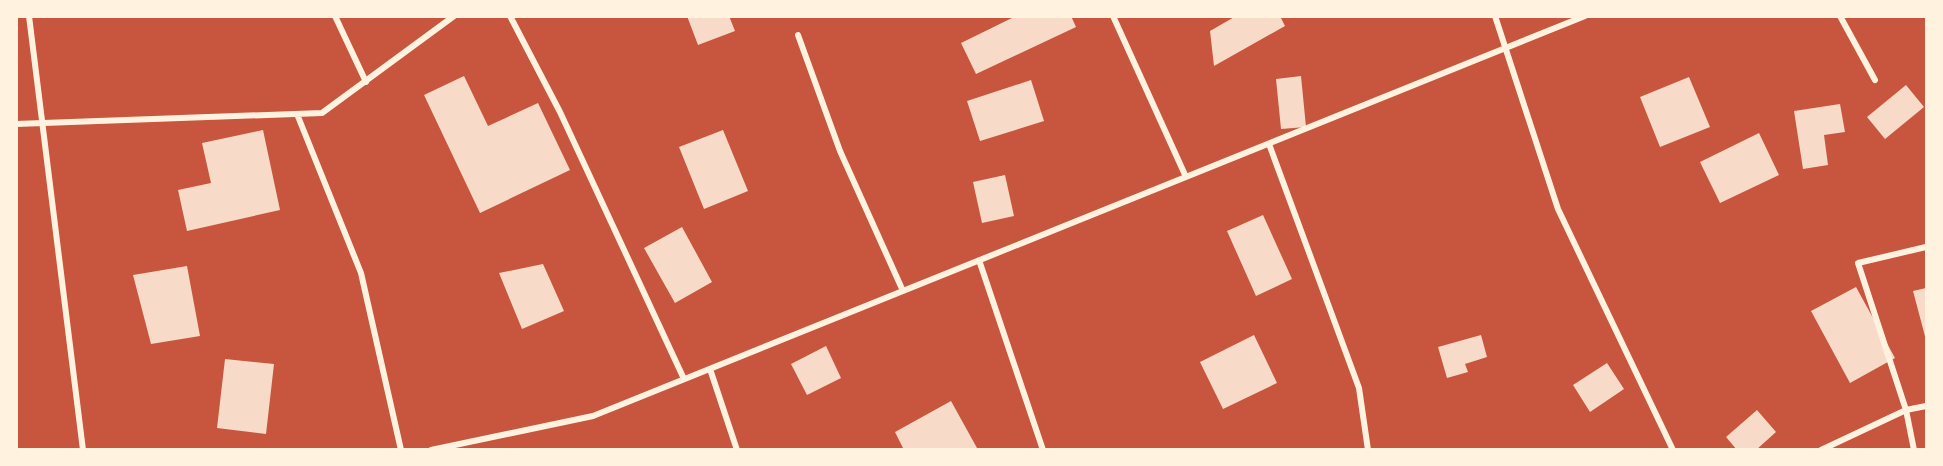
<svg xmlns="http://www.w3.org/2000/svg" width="1943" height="466" viewBox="0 0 1943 466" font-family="'Source Sans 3',sans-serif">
<rect width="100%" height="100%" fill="#c8553d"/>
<!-- building -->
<path fill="#f7dbc8" d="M687 16H729L735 31 698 45Z
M1016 16H1071L1076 27 976 74 961 43Z
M1236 16H1280L1285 26 1214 66 1210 31Z
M464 76 488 126 538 103 570 170 480 213 424 95Z
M1301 76 1306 127 1281 129 1276 79Z
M1689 77 1710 127 1660 147 1640 97Z
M1031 80 1044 121 980 141 967 101Z
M1906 85 1924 107 1885 139 1867 117Z
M1840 104 1845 132 1824 135 1828 165 1803 169 1794 111Z
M263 130 280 210 187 231 178 190 211 183 202 143Z
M723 130 748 191 704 209 679 147Z
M1759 133 1779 175 1720 203 1700 162Z
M1005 175 1014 216 982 223 973 182Z
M1263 215 1292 279 1256 296 1227 231Z
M682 227 712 282 675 303 644 248Z
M543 264 564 311 522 329 499 273Z
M187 266 200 336 151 344 133 275Z
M1856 287 1895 358 1850 383 1811 311Z
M1926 288V340L1913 291Z
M1254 335 1277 383 1223 409 1200 362Z
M1481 335 1487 357 1465 364 1468 372 1447 378 1438 347Z
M826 346 841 378 807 395 791 364Z
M225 359 274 364 266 434 217 428Z
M1607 363 1624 389 1590 412 1573 385Z
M951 401 977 448 904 450 895 432Z
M1757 410 1776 432 1756 450H1737L1726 437Z"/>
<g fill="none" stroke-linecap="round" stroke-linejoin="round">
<!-- minor -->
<path stroke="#fff3e0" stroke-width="6" d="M29 16 83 450
M335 16 366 82
M510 16 560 112 684 379
M1113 16 1186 177
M1495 16 1558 209 1673 450
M1840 16 1875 80
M798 35 840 151 903 291
M297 114 361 273 401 450
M16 124 322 113 454 16
M1269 144 1359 388 1368 450
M979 260 1043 450
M710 369 737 450
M431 450 593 416 1585 16
M1821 450 1906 410 1926 406
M1914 450 1906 410 1858 263 1926 247"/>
</g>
<!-- border -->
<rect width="1943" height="466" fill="none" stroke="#fff3e0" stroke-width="36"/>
</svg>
